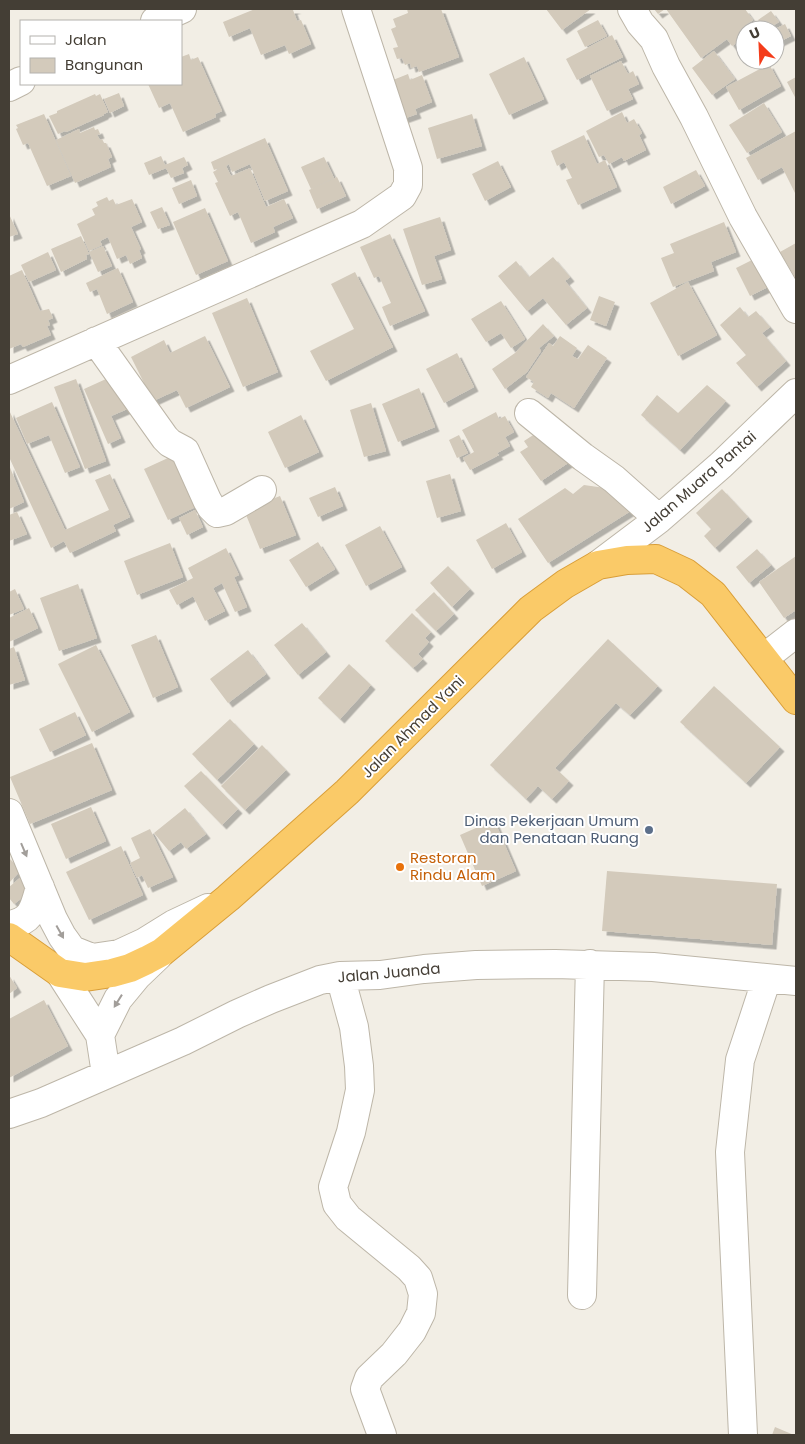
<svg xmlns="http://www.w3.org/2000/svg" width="805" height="1444" viewBox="0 0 805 1444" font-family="Poppins,sans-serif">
<defs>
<filter id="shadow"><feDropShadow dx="4.5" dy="4.5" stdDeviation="0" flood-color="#0004"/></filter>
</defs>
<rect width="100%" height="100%" fill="#f2eee5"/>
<!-- building -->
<path fill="#d3cabb" filter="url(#shadow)" d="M255 9H297L293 10 297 21 301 20 311 44 289 54 285 45 261 55 250 28 229 37 223 22Z
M407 9H441L459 57 419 72 417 66 411 68 410 63 405 65 402 58 397 59 393 48 398 47 391 29 396 27 393 19 408 13Z
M546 9H591L562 30Z
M654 9H665L658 14Z
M666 9H745L753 20 747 24 751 30H745V37L732 46 727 39 701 58Z
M771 11 779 22 765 30 758 20Z
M598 20 607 36 585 47 577 31Z
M785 24 791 36 775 44V29Z
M612 35 623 57 577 80 566 59Z
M714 51 735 79 712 95 692 68Z
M189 54 191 60 198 57 222 111 215 114 216 117 183 132 170 103 159 108 148 84H181V57Z
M524 57 544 99 509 115 489 74Z
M621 61 628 74 633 71 639 84 628 89 633 99 607 111 590 76Z
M769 64 781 86 739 110 726 87Z
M408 74 410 80 422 75 432 102 415 109 417 114 400 120 383 84Z
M796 77V99L787 82Z
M119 93 124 106 110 113 104 99Z
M95 94 96 96 100 94 108 112 104 114V115L66 132 65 131 58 134 49 116 57 113V111Z
M764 103 782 132 747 153 729 125Z
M622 112 627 123 634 119 642 133 639 135 646 150 624 161 622 157 609 164 604 155 599 157 586 131Z
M44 114 71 176 47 186 28 143 23 145 16 129 18 128 16 125Z
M472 114 482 146 437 159 428 128Z
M94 127 95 130 98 129 100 134 97 135 100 140 102 139 104 143H106L112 157 108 159 111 167 75 183 56 140 79 129 80 133Z
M796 131V195L782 167 758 180 746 158Z
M584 135 597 164 605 160 617 187 578 205 566 180 572 178 564 162 557 166 551 151Z
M265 138 288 191 265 201 250 164 232 172 229 164 226 166 231 176 250 168 266 207 284 199 293 218 273 227 275 232 251 243 238 212 230 216 215 183 218 182 213 172 220 168 214 170 211 162Z
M161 156 165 165 184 157 188 165 182 168 184 173 171 178 166 168 149 175 144 163Z
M324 157 334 178 311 189 301 167Z
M498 161 511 187 485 201 472 174Z
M696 170 705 186 671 204 663 187Z
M337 177 346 196 317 209 309 190Z
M191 180 197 196 179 204 172 188Z
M107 197 109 201 113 199 116 205 132 199 142 222 131 227 141 249 139 250 142 258 130 264 126 255 117 259 108 237 100 241 102 245 89 251 77 224 95 215 92 209 98 206 96 202Z
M162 207 170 225 158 229 150 212Z
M205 208 228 261 196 275 173 222Z
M9 214 18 234 9 237Z
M440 217 451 250 434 256 442 279 422 285 403 229Z
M724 222 736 252 711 262 714 271 673 287 661 258 674 253 670 244Z
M390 234 425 311 390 326 382 307 391 303 379 276 374 278 360 247Z
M81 236 89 254 86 255 87 259 61 272 51 249Z
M796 243V279L780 252Z
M103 246 112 266 98 272 89 252Z
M48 252 56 270 29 282 21 265Z
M553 257 570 277 565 281 587 308 566 325 543 298 527 311 498 276 516 261 529 277Z
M754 259 768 287 750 296 736 268Z
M118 268 133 302 107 314 97 289 90 292 86 283Z
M22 270 40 311 49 309 53 318 48 320 50 325 47 326 51 335 23 347 21 344 9 349V276Z
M355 272 393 347 326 381 310 351 354 329 331 284Z
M688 282 717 335 678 356 650 303Z
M599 296 615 302 606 326 590 320Z
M247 298 278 372 243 387 212 313Z
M501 301 525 339 511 348 501 333 486 342 471 319Z
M740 307 748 317 756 311 770 327 762 333 786 361 757 387 736 363 746 355 720 325Z
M543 324 554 336 539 348 541 351 527 372 505 389 492 369 515 353Z
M205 336 230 387 186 408 177 390 153 401 131 357 164 340 170 353Z
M560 336 577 348 572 356 578 359 588 345 607 358 574 408 551 393 548 398 531 387 534 382 526 377 549 343 553 346Z
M457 353 474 387 444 403 426 369Z
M117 374 132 407 111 416 121 438 108 444 84 389Z
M76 379 106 461 85 469 54 387Z
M707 385 726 401 680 450 641 415 657 395 678 413Z
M419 388 435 427 398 442 382 404Z
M52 402 80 467 65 473 49 435 27 444 16 418Z
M371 403 386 451 364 457 350 410Z
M9 410 65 530 109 510 95 480 110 474 130 517 113 525 116 531 70 553 64 541 51 548 9 457Z
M496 412 499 419 505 416 514 432 505 437 510 446 497 453 499 455 470 470 463 458 474 452 462 430Z
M301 415 319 452 285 468 268 432Z
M541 430 571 461 541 481 520 452 528 447 524 441Z
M459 435 468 453 457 458 449 440Z
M181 452 204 503 168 520 144 469Z
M9 465 24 502 9 509Z
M450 474 461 511 437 518 426 481Z
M584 485 619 490 637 507 548 563 518 519 565 488 573 494Z
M335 487 343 506 318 517 309 498Z
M722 489 748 517 715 548 704 536 711 529 696 513Z
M280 496 296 535 260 549 244 510Z
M195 510 203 527 187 535 179 518Z
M17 512 27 534 9 541V515Z
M506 523 522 552 492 569 476 540Z
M380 526 402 567 366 586 345 545Z
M318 542 335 569 306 587 289 560Z
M170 543 183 577 137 595 124 561Z
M226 548 239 575 234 577 247 607 235 612 222 583 213 588 225 611 205 621 193 596 177 605 169 590 193 578 188 568Z
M757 549 771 565 749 583 736 567Z
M796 556V610L784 618 759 582Z
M448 566 470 589 452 607 430 583Z
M78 584 97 638 59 651 40 598Z
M15 589 24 609 9 615V592Z
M434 592 454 614 436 631 415 610Z
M29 608 38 628 9 642V618Z
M412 613 431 632 425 638 429 642 418 654 423 659 413 668 385 641Z
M302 623 326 652 298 675 274 645Z
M156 635 178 687 153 698 131 645Z
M608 639 658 686 630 715 616 703 555 768 569 781 552 799 538 786 526 799 490 765Z
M96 645 130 712 92 732 58 664Z
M14 647 25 680 9 685V649Z
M248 650 266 674 228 703 210 679Z
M349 664 371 685 340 719 318 698Z
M714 686 780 747 746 783 680 722Z
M75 712 86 735 50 752 39 729Z
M230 719 254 744 217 780 192 754Z
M92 743 112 790 30 824 10 777Z
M262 745 286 770 245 810 221 786Z
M201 771 238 809 222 825 184 786Z
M91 807 106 841 66 859 51 824Z
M185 808 206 834 186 849 181 842 169 851 154 833Z
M494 820 516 871 482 886 460 835Z
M150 829 173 877 148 888 142 875 137 878 130 863 140 858 131 838Z
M121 846 143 895 89 920 66 872Z
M9 858 21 870 9 883Z
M607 871 777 884 772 945 602 931Z
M20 878 31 891 14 904 9 898V887Z
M9 975 17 988 9 994Z
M44 1000 68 1046 9 1078V1019Z
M775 1427 794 1435H772Z"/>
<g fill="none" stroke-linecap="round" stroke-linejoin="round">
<defs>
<path id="minor" d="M632 9 640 23 654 39 666 66 694 117 743 217 796 309
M155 21 182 9
M9 87 21 81
M96 341 165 438 170 443 185 451 207 500 211 507 217 513 226 511 262 490
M9 380 362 224 402 196 408 185V168L356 9
M529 413 583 457 614 479 659 519
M598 565 659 519 721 465 796 393
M764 658 796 633
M9 813 53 919 62 936 72 950 92 958 119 954 145 942 174 924 208 908
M9 925C33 921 34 908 40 887
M60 973 100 1035 106 1074
M340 976 354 1027 359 1066 360 1090 351 1132 333 1187 337 1204 348 1218 409 1268 418 1278 423 1294 421 1313 412 1331 394 1354 369 1378 365 1389 382 1435
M100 1035 118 999 137 976 159 955
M9 1114 41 1103 183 1041 237 1014 271 999 320 980 340 976 380 975 424 969 476 965 555 964 653 967 796 981
M582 1295 590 964
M743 1435 730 1152 740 1060 767 978"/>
<path id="highway" d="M9 937 60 973 85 977 112 973 130 968 147 960 162 952 228 898 347 792 531 609 565 584 598 565 627 560 656 559 686 573 713 594 796 700"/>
</defs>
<!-- minor casing -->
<use href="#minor" stroke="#bdb6a8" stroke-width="30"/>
<!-- highway casing -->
<use href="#highway" stroke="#d99e38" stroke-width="30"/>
<!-- minor -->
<use href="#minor" stroke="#fff" stroke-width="28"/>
<!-- highway -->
<use href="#highway" stroke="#faca68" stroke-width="28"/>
</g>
<!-- one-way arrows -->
<defs><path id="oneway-solid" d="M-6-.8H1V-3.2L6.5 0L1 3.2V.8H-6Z" transform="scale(1.25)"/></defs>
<g fill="#a29e9a">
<use href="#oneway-solid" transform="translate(24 850) rotate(67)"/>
<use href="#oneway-solid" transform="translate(60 932) rotate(61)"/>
<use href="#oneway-solid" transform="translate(118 1001) rotate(122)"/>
</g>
<!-- markers -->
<circle fill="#5c6f8a" stroke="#fff" stroke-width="2" cx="649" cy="830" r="5"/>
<circle fill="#e8710a" stroke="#fff" stroke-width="2" cx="400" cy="867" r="5"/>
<g text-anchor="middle" stroke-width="4" stroke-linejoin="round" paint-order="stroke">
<!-- street labels -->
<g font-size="15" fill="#443e35" stroke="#fff">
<text transform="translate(699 482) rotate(-41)" y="5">Jalan Muara Pantai</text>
<text transform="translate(413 727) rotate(-45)" y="5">Jalan Ahmad Yani</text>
<text transform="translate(389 973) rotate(-5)" y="5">Jalan Juanda</text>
</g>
<!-- service labels -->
<g font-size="15" fill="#4e5e75" stroke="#fff" text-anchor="end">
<text x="639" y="826">Dinas Pekerjaan Umum<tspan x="639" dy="17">dan Penataan Ruang</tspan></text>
</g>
<!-- food labels -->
<g font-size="15" fill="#c56008" stroke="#fff" text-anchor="start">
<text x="410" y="863">Restoran<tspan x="410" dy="17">Rindu Alam</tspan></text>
</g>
</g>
<!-- border -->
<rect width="805" height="1444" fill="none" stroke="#443e35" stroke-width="20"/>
<!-- legend -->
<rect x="20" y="20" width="162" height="65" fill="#ffffff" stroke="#b4b2ae"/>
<rect x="30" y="36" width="25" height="8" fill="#ffffff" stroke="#b4b2ae"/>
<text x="65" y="45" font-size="15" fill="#443e35">Jalan</text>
<rect x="30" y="58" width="25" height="15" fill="#d3cabb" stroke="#b4b2ae"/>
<text x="65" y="70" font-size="15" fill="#443e35">Bangunan</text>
<!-- north arrow -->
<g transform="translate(760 45) rotate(336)"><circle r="24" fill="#ffffff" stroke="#b4b2ae"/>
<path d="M0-4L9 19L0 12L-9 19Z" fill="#f43c1a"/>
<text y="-8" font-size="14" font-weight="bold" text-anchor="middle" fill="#443e35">U</text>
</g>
</svg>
